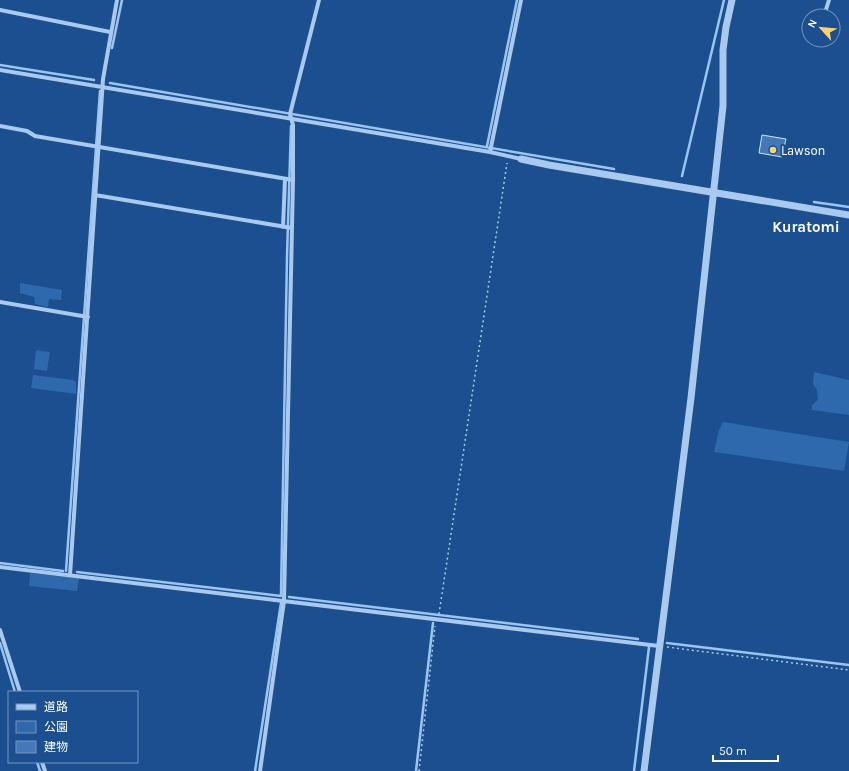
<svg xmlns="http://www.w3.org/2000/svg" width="849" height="771" viewBox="0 0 849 771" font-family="Karla,'Noto Sans JP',sans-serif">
<rect width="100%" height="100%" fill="#1b4f8f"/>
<!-- green -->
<path fill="#2e69ad" d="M20 283 62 290 61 300 49 299 48 307 35 304 34 297 20 293Z
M36 350 50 352 47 371 34 369Z
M814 372 849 380V415L812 410V405L818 400 817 390 813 384Z
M33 375 73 380 76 382V394L31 388Z
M723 422 849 442 844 471 714 452 719 430Z
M30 573 79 578 77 591 29 586Z"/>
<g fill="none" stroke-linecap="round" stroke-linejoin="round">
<!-- stream -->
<path stroke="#9cc4f0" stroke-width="2.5" d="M112 48 122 0
M0 65 94 80
M110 83 614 169
M487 146 517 0
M682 176 724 0
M814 202 849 207
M0 563 63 571
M66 571 100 91
M77 572 281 596 287 256 291 126
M289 597 638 639
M0 643 15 692
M667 643 849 665
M37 762 40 771
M255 771 281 603
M416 771 433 623
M634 771 649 647"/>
</g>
<!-- building -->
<path fill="#4478b7" stroke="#cfe3fa" d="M762 135 786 139 782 157 759 153Z"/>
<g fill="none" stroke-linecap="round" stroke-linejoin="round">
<!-- path -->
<path stroke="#a9c9ee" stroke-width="1.5" stroke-dasharray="2 3" stroke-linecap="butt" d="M439 614 507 163
M667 647 849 670
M419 771 435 626"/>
<!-- minor -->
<path stroke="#a9c9ee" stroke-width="4" d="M521 0 490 152 521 159
M0 10 110 32
M824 16 829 0
M0 70 490 152
M0 126 27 131 35 136 293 180
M95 195 292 228
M283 227 285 179
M0 302 88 317
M0 567 659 646
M70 575 103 79 117 0
M0 630 20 692
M42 762 45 771
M260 771 284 601 293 180V125L290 114 319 0"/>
<!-- tertiary -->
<path stroke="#a9c9ee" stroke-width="7" d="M521 159 549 165 849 215
M644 771 691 398 723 106V50L726 27 732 0"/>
</g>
<!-- markers -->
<circle fill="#ffd166" stroke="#1b4f8f" stroke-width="1.5" cx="773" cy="150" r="4"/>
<g text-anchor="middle" stroke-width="4" stroke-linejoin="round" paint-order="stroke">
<!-- poi labels -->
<g font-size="13" fill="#fff" stroke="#1b4f8f" text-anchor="start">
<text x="781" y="155">Lawson</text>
</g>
<!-- quarter labels -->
<g font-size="15" font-weight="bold" fill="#fff" stroke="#1b4f8f">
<text x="806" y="232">Kuratomi</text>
</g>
</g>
<!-- legend -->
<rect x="8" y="691" width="130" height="72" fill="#1b4f8f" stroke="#7695bc"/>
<rect x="16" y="704" width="20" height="6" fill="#a9c9ee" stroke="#7695bc"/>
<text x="44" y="711" font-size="12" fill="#ffffff">道路</text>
<rect x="16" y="721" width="20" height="12" fill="#2e69ad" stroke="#7695bc"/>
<text x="44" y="731" font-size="12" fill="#ffffff">公園</text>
<rect x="16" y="741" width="20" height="12" fill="#4478b7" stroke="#7695bc"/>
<text x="44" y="751" font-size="12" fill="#ffffff">建物</text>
<!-- north arrow -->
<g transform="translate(821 28) rotate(297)"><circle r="19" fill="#1b4f8f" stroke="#7695bc"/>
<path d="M0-3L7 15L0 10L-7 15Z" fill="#ffd166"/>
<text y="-6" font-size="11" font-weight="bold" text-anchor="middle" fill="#ffffff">N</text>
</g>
<!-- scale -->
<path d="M713 755v6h65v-6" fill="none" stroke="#ffffff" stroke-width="2"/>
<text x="719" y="755" font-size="12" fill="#ffffff" stroke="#1b4f8f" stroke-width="3" paint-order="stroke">50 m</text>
</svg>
